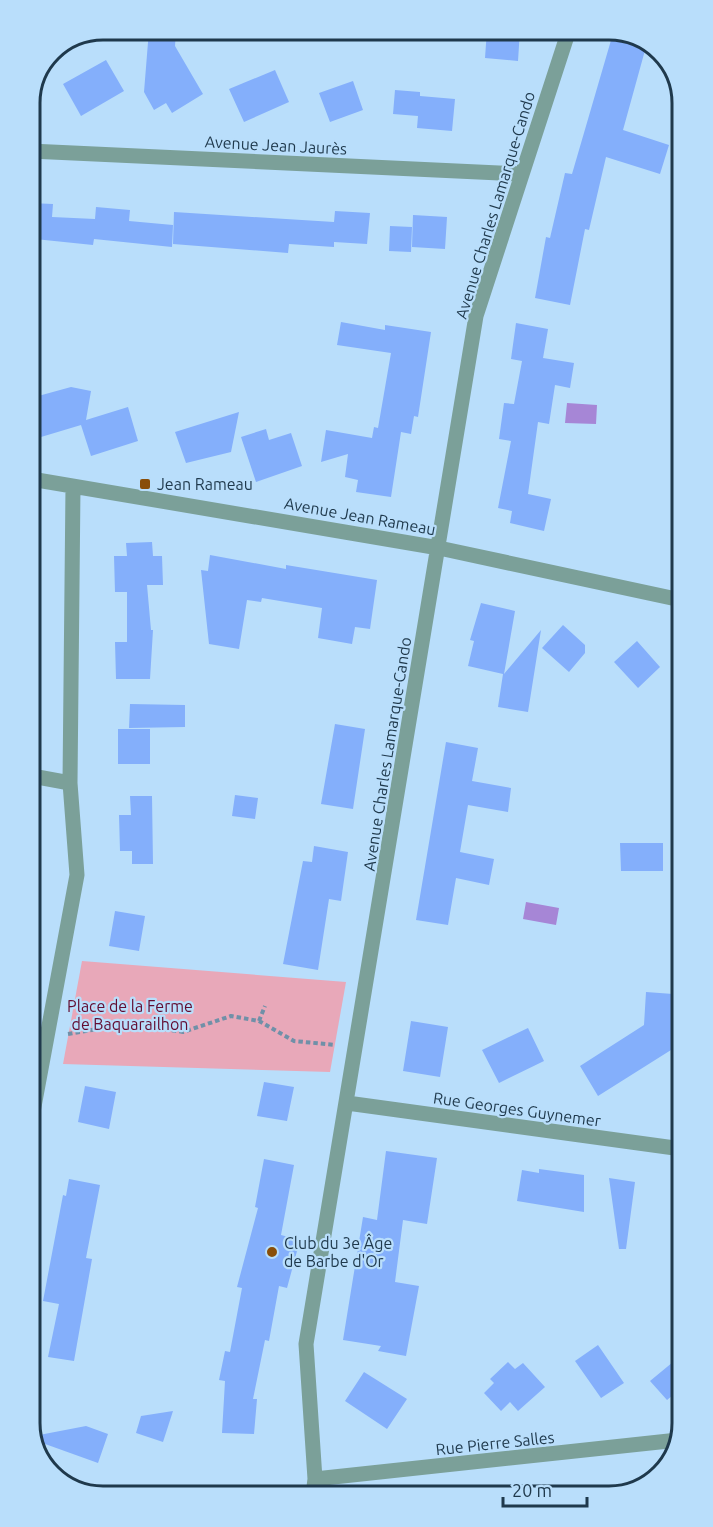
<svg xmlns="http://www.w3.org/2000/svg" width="713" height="1527" viewBox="0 0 713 1527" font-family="Ubuntu,sans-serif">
<rect width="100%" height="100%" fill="#b9defb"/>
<!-- green -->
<path fill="#e8a8b9" d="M82 961 346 982 330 1072 63 1064Z"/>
<!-- water -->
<path fill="#a686d6" d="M567 403 597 405 596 424 565 423Z
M526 902 559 908 556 925 523 919Z"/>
<!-- building -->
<path fill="#84affb" d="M149 30H176L175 46 203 94 172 113 166 103 154 110 144 92Z
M487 30H520L518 61 485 58Z
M614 30 647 43 623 130 669 145 660 174 606 157 589 230 585 229 570 305 535 298 546 237 550 238 565 173 572 174Z
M106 60 124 91 81 116 63 84Z
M275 70 289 102 244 122 229 89Z
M353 81 363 110 330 122 319 93Z
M395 90 420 92V96L455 99 452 131 417 128 418 116 393 114Z
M30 203 53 204 52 217 95 219 96 207 130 210 129 221 173 225 172 247 94 239 93 245 35 239V235H31Z
M335 211 370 213 367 244 334 242V247L289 244 288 253 173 244 174 212 334 222Z
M413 215 447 217 445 249 412 247Z
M390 226 412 227 411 252 389 251Z
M341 322 385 330V325L431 332 418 417 414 416 411 434 401 432 391 497 356 492 358 480 345 477 348 454 321 462 326 430 372 438 374 427 378 428 391 353 337 345Z
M516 323 548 329 543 358 574 363 570 388 555 385 549 424 538 422 528 494 551 499 544 531 510 523 512 511 498 508 511 441 499 439 504 403 514 404 522 361 511 359Z
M71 387 91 391 86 420 128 407 138 441 91 456 81 425 31 440V398Z
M239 412 231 452 186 463 175 432Z
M266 429 269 440 291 433 302 466 256 482 241 437Z
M152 542 153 556H162L163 585H147L151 630H153L150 679H116L115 642H127V592H115L114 556H127L126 543Z
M210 555 286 569V565L377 580 370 629 355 627 352 644 318 638 322 608 262 598 261 602 247 600 239 649 209 644 201 570 208 571Z
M481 603 515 611 504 674 541 630 528 712 498 707 503 674 468 666 474 641 470 640Z
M563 625 585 645V653L569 672 542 648Z
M637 641 660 667 638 688 614 662Z
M130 704 185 705V727L129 728Z
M335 724 365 729 353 809 321 804Z
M118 729H150V764H118Z
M446 742 478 748 472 781 511 788 508 812 468 805 460 852 494 859 489 885 456 878 448 925 416 920Z
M235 795 258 798 255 819 232 816Z
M130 796H152L153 864H132V851H120L119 815H131Z
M620 843H663V871H621Z
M314 846 348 852 341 901 329 899 318 970 283 964 303 861 312 862Z
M115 911 145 916 139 951 109 946Z
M646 992 673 994 671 1050 598 1096 580 1066 644 1025Z
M411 1021 448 1027 440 1077 403 1071Z
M528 1028 544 1061 499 1083 482 1050Z
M264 1082 294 1087 287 1121 257 1116Z
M85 1086 116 1092 109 1129 78 1122Z
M386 1151 437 1158 427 1224 403 1220 395 1282 419 1286 406 1356 378 1351 381 1346 343 1340 363 1217 377 1220Z
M264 1159 294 1165 281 1235 300 1240 287 1288 279 1286 269 1341 265 1340 253 1399H257L254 1434 222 1433 225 1381 219 1380 225 1351 230 1352 242 1288 237 1287 258 1208 255 1207Z
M539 1169 584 1175V1212L517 1201 522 1170 539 1173Z
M609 1178 635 1182 626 1249H619Z
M69 1179 100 1185 86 1258 92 1259 74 1361 48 1357 59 1304 43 1301 63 1195 66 1196Z
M598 1345 624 1383 601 1398 575 1361Z
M508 1362 515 1369 523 1363 545 1387 518 1411 510 1402 501 1411 484 1393 494 1383 490 1379Z
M673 1362 683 1373V1387L667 1400 650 1381Z
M364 1372 407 1399 387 1429 345 1401Z
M173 1411 163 1442 136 1433 141 1416Z
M86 1426 108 1434 98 1463 34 1440V1436Z"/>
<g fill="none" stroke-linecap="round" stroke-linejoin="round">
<!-- path -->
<path stroke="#7090a8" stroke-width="4" stroke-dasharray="4.5 3" stroke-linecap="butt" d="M259 1021 265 1006
M68 1034 116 1026 140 1025 183 1032 231 1016 259 1021 294 1041 335 1045"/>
<!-- street -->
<path stroke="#7ba099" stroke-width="15" d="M30 151 521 174
M31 479 439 548 681 600
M32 776 70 783
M347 1103 682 1149
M33 1112 77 875 70 783 73 486
M315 1479 678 1440
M313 1495 315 1479 306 1344 476 316 569 30"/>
</g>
<!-- markers -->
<g fill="#894e09" stroke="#b9defb" stroke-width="2">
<rect x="139" y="478" width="12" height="12" rx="3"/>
<circle cx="272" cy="1252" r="6"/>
</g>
<g text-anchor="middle" stroke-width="4.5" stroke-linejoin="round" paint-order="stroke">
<!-- street labels -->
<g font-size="16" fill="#1f394c" stroke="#b9defb">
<text transform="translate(276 145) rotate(3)" y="6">Avenue Jean Jaurès</text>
<text transform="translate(495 205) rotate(-73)" y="6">Avenue Charles Lamarque-Cando</text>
<text transform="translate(360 516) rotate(10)" y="6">Avenue Jean Rameau</text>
<text transform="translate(387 754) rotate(-81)" y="6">Avenue Charles Lamarque-Cando</text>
<text transform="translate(517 1109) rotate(8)" y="6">Rue Georges Guynemer</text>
<text transform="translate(495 1443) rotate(-6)" y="6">Rue Pierre Salles</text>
</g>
<!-- poi labels -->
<g font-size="16" fill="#1f394c" stroke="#b9defb" text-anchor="start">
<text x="157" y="490">Jean Rameau</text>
<text x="284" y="1249">Club du 3e Âge<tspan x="284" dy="18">de Barbe d'Or</tspan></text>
</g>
<!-- park labels -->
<g font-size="16" fill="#620c31" stroke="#b9defb">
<text x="130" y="1012">Place de la Ferme<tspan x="130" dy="18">de Baquarailhon</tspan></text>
</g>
</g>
<!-- crop -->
<path d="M0 0H713V1527H0ZM103 40H609A63 63 0 0 1 672 103V1423A63 63 0 0 1 609 1486H103A63 63 0 0 1 40 1423V103A63 63 0 0 1 103 40Z" fill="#b9defb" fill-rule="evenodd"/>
<path fill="none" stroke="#1f394c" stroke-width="3" d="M103 40H609A63 63 0 0 1 672 103V1423A63 63 0 0 1 609 1486H103A63 63 0 0 1 40 1423V103A63 63 0 0 1 103 40Z"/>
<!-- scale -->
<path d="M503 1497v9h84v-9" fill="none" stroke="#1f394c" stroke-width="3"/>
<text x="512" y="1497" font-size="18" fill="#1f394c" stroke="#b9defb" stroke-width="4.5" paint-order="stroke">20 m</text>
</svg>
